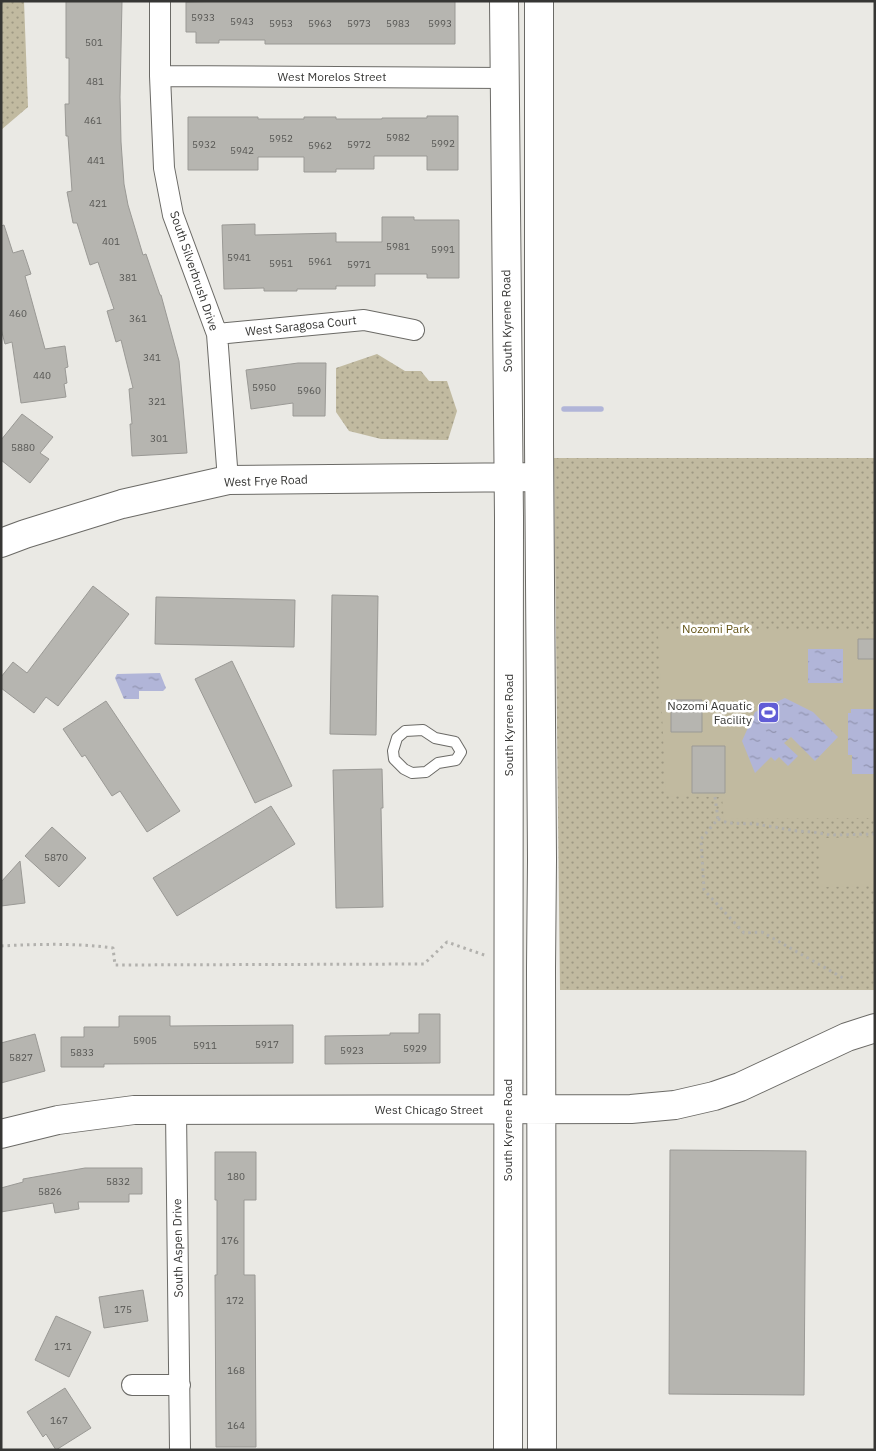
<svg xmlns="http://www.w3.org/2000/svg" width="876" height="1451" viewBox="0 0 876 1451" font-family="'IBM Plex Sans',sans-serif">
<defs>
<pattern id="park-dots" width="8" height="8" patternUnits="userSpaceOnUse" patternTransform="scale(1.25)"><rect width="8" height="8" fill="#c1baa0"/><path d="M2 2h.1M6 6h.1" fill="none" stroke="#9e9883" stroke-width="1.8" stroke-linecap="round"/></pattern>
<pattern id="water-ripples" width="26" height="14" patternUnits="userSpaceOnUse" patternTransform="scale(1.25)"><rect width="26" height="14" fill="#b1b5d8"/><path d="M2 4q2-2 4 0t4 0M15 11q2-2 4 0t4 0" fill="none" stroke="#9194b0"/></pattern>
</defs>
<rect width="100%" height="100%" fill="#eae9e4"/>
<!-- park -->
<path fill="url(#park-dots)" d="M1 1H24L28 107 1 130Z
M377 354 405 371H421L429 381H447L457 411 448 440 381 439 349 431 336 412V368Z
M554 458H875V990H560Z"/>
<!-- pitch -->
<path fill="#c1baa0" d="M875 629V818L724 819 722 797 666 796 658 630Z
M875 837V886L821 887V838Z"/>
<!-- water -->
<path fill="url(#water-ripples)" d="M808 649H843V683H808Z
M160 673 166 688 163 691H139V699H124L115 678 117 674Z
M785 698 813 712 838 737 815 761 791 737 784 743 798 756 788 766 779 757 775 761 771 757 755 773 742 741 755 712Z
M851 709H875V774H852V755H848V713H851Z"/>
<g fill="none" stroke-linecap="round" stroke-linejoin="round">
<!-- stream -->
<path stroke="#b1b5d8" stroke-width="5.5" d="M564 409H601"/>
</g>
<!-- building -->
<path fill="#b6b5b0" stroke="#9a9995" d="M66 1H122L120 97 121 142 124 184 128 205 143 255 146 254 160 295H161L179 361 187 453 132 456 130 424H132L129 389 133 388 121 340 116 342 107 311 114 309 98 262 90 265 77 223H73L67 192 72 191 68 136H66L65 104H69V58H66Z
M226 1H455V44H265V40H219V43H196V32H186V2Z
M427 116H458V170H427V156H374V169H336V172H304V157H258V170H188V117H258V119H304V117H336V119H382V118H427Z
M382 217H414V220H459V278H427V274H375V286H336V289H297V291H264V288L224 289 222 225 255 224V235L336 233V242H382Z
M4 225 13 253 23 250 31 274 25 276 45 349 65 346 68 367 65 368 67 383 64 384 66 397 21 403 12 342 5 344 1 329V226Z
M298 363H326L325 416H293V403L251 409 246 370Z
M22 414 53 437 40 453 49 459 30 483 1 460V440Z
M93 586 129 614 58 706 46 697 34 713 1 688V677L13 662 27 673Z
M332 595 378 596 376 735 330 734Z
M156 597 295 600 294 647 155 644Z
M858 639H875V659H858Z
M232 661 292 786 255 803 195 679Z
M671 700H702V732H671Z
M106 701 180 811 147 832 120 791 112 796 85 755 82 757 63 729Z
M692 746H725V793H692Z
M382 769 383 808H381L383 907 336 908 333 770Z
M271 806 295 844 177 916 153 878Z
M52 827 86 858 59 887 25 856Z
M20 861 25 903 1 906V882Z
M419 1014H440V1063L325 1064V1036L390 1035V1033H419Z
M119 1016H170V1026L293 1025V1063L104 1064V1067H61V1037H84V1027H119Z
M35 1034 45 1071 1 1083V1043Z
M670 1150 806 1151 804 1395 669 1394Z
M215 1152H256V1200H244V1275H255L256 1447H216L215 1275H217V1200H215Z
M85 1168H142V1194H129V1202H78L79 1209 55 1213 53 1203 1 1212V1188L23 1182V1179Z
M143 1290 148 1321 104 1328 99 1297Z
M56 1316 91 1332 69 1377 35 1360Z
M65 1388 91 1428 56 1450 46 1434 43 1437 27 1412Z"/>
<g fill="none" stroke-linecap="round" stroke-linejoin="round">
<defs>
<path id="lane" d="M423 730 435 738 455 742 461 752 456 760 438 763 426 772 412 773 404 769 394 759 393 751 397 738 405 731Z"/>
<path id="street" d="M160 1V76L164 168 173 215 217 334 228 480
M160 76 505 78
M217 334 364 320 414 330
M176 1111 180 1450
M132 1385H180"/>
<path id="secondary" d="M504 1 509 517 508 1450
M539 1V443L542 860 541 968 542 1450
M1 543 25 534 122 504 228 480 526 477
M1 1134 58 1120 134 1110 631 1109 675 1105 714 1096 740 1087 847 1037 875 1028"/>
</defs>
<!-- lane casing -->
<use href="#lane" stroke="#6b6a66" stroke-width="12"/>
<!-- street casing -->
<use href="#street" stroke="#6b6a66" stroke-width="22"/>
<!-- secondary casing -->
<use href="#secondary" stroke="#6b6a66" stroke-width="30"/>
<!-- path -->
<path stroke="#b2b1ad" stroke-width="3" stroke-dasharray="2.5 4" stroke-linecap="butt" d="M715 797 718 819 701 839 704 890 744 933 762 932 843 978
M718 819 728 823 756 824 797 831 813 832 830 835 875 834
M1 946C39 944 76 943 113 948L115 965 424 964 447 942 487 956"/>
<!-- lane -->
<use href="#lane" stroke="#fff" stroke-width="10"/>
<!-- street -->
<use href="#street" stroke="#fff" stroke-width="20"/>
<!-- secondary -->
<use href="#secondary" stroke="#fff" stroke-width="28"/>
</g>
<!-- icons -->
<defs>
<symbol id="stadium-square" viewBox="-11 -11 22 22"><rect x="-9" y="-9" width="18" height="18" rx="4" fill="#615dd6" stroke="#fff"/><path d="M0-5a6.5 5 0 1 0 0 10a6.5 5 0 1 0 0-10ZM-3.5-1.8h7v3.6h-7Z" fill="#fff"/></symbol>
</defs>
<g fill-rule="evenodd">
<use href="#stadium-square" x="756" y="700" width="25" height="25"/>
</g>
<g text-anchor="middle" stroke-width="5" stroke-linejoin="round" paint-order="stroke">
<!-- number labels -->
<g font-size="10" fill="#565653">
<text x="203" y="21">5933</text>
<text x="242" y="25">5943</text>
<text x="281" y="27">5953</text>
<text x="320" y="27">5963</text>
<text x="359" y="27">5973</text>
<text x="398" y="27">5983</text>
<text x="440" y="27">5993</text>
<text x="94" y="46">501</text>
<text x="95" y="85">481</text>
<text x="93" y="124">461</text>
<text x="398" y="141">5982</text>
<text x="281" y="142">5952</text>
<text x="443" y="147">5992</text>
<text x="204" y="148">5932</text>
<text x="359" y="148">5972</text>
<text x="320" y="149">5962</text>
<text x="242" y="154">5942</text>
<text x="96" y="164">441</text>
<text x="98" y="207">421</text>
<text x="111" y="245">401</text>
<text x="398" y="250">5981</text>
<text x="443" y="253">5991</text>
<text x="239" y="261">5941</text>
<text x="320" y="265">5961</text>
<text x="281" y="267">5951</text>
<text x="359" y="268">5971</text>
<text x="128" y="281">381</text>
<text x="18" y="317">460</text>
<text x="138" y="322">361</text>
<text x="152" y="361">341</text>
<text x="42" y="379">440</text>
<text x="264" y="391">5950</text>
<text x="309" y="394">5960</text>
<text x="157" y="405">321</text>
<text x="159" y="442">301</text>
<text x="23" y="451">5880</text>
<text x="56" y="861">5870</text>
<text x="145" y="1044">5905</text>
<text x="267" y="1048">5917</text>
<text x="205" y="1049">5911</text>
<text x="415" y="1052">5929</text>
<text x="352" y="1054">5923</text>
<text x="82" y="1056">5833</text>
<text x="21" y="1061">5827</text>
<text x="236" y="1180">180</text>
<text x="118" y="1185">5832</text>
<text x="50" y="1195">5826</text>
<text x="230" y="1244">176</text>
<text x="235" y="1304">172</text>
<text x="123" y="1313">175</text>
<text x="63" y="1350">171</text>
<text x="236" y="1374">168</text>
<text x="59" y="1424">167</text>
<text x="236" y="1429">164</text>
</g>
<!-- street labels -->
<g font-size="12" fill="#363634" stroke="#fff">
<text x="332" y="81">West Morelos Street</text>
<text transform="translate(194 271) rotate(71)" y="4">South Silverbrush Drive</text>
<text transform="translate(507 321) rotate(-91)" y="4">South Kyrene Road</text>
<text transform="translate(301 326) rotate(-6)" y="4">West Saragosa Court</text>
<text transform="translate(266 481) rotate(-2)" y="4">West Frye Road</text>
<text transform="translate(509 725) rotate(-90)" y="4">South Kyrene Road</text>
<text x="429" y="1114">West Chicago Street</text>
<text transform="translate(508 1130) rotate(-90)" y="4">South Kyrene Road</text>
<text transform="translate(178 1248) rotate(-91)" y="4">South Aspen Drive</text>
</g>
<!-- park labels -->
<g font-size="12" fill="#665619" stroke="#fff">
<text x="716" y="633">Nozomi Park</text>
</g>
<!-- poi labels -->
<g font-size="12" fill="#363634" stroke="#fff" text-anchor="end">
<text x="752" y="710">Nozomi Aquatic<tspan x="752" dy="14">Facility</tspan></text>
</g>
</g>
<!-- border -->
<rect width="876" height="1451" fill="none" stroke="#363634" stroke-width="5"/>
</svg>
